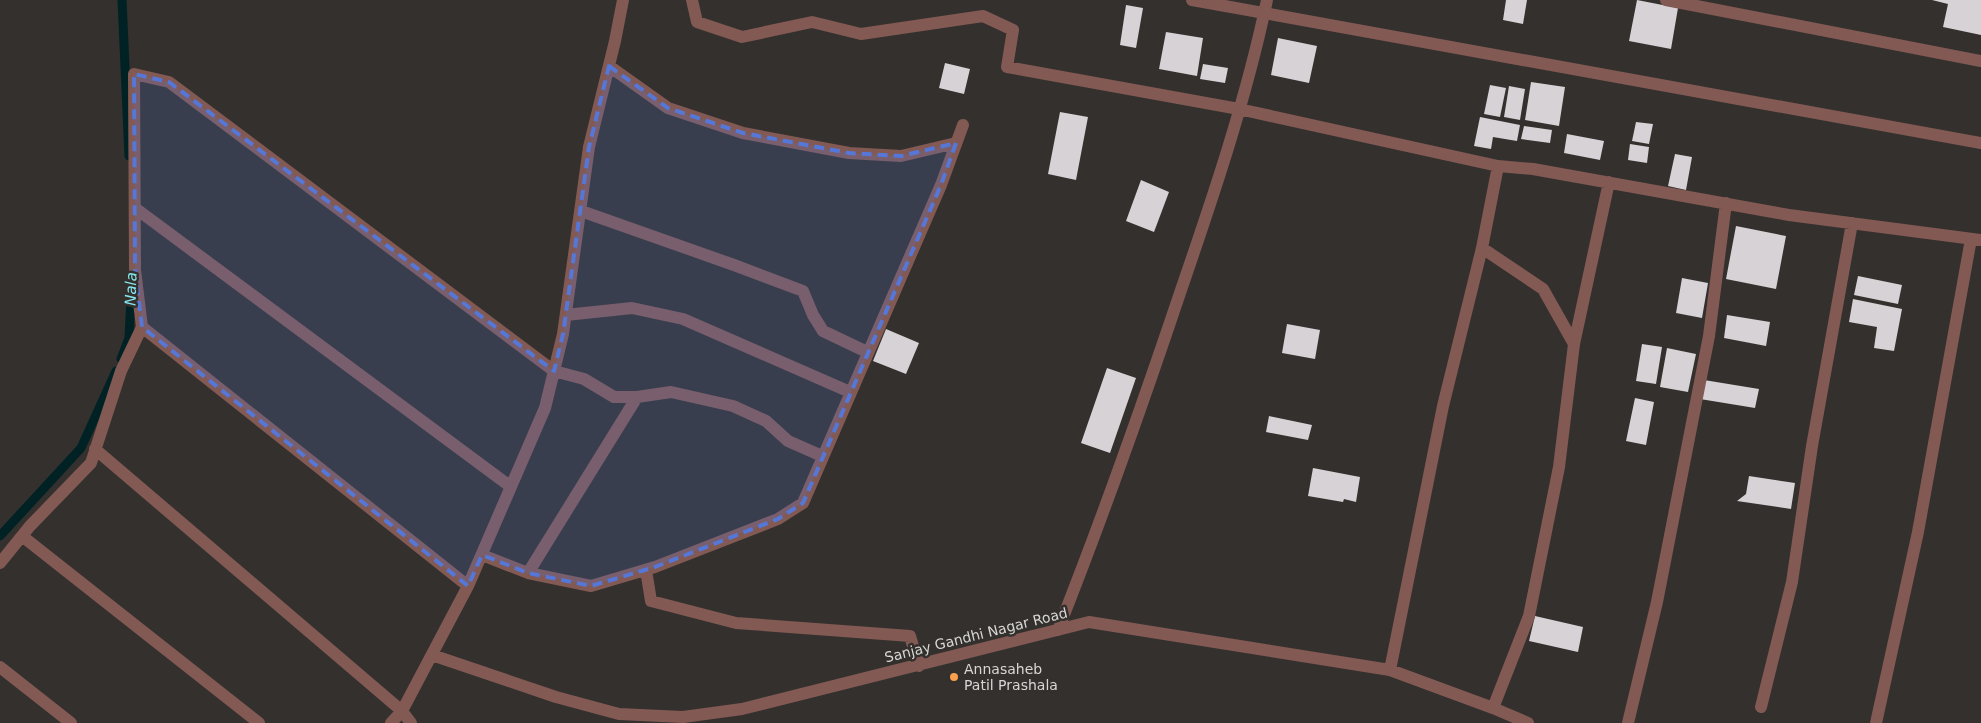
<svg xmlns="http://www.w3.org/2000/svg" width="1981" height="723" viewBox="0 0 1981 723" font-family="'DejaVu Sans',sans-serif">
<rect width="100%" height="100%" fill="#33302e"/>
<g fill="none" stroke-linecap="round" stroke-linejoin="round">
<!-- stream -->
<path stroke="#012224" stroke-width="9" d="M122 0 129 156
M121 359 129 338 132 278
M0 536 81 448 116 371"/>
</g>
<!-- building -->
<path fill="#d6d2d5" d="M1506 0H1527L1523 24 1503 20Z
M1637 0 1678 8 1671 49 1629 41Z
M1932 0H1981V35L1943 27 1948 4Z
M1126 5 1143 8 1136 48 1120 45Z
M1166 32 1203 38 1197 76 1159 69Z
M1278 38 1317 46 1309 83 1271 75Z
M945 63 970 69 964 94 939 88Z
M1203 64 1228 68 1225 83 1200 79Z
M1531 82 1565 87 1559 126 1525 120Z
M1490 85 1506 88 1500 117 1484 114Z
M1509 86 1525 89 1520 120 1504 117Z
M1060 112 1088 117 1076 180 1048 174Z
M1480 117 1520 125 1517 141 1493 137 1491 149 1474 146Z
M1636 122 1653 124 1649 144 1632 141Z
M1524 126 1552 130 1550 143 1521 139Z
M1567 134 1604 141 1600 160 1564 153Z
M1630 144 1649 147 1647 163 1628 160Z
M1675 154 1692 157 1686 190 1668 186Z
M1141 180 1169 192 1154 232 1126 221Z
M1736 226 1786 236 1776 289 1726 279Z
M1858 276 1902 285 1898 304 1854 295Z
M1682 278 1708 283 1702 318 1676 313Z
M1853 299 1902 309 1894 351 1874 348 1877 327 1849 322Z
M1727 315 1770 322 1766 346 1724 338Z
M1287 324 1320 330 1315 359 1282 353Z
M886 329 919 343 906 374 873 361Z
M1642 344 1662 347 1656 384 1636 381Z
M1667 348 1696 354 1688 392 1660 387Z
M1107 368 1136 378 1110 453 1081 443Z
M1704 380 1759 389 1755 408 1700 399Z
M1635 398 1654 402 1646 445 1626 441Z
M1269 416 1312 425 1308 440 1266 432Z
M1313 468 1360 477 1356 502 1344 499 1343 502 1308 496Z
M1749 476 1795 483 1791 509 1737 501 1746 494Z
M1535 616 1583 627 1578 652 1529 641Z"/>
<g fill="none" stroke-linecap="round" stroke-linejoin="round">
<!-- minor -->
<path stroke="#825953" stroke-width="12" d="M692 0 697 22 742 37 812 22 861 34 983 16 1013 30 1007 67 1239 109 1498 166 1533 169 1789 215 1981 240
M1192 0 1981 143
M1666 0 1981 61
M609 66 668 108 743 133 849 153 901 156 956 143
M135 208 511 487
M581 211 734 265 803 291 813 315 823 331 867 352
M566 315 632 308 683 319 850 392
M142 327 468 586
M1574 344 1609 182
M95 449 402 711 411 723
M22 536 259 723
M482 555 528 573 591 586 655 567 778 519 803 503 941 185 963 125
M0 563 30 526 91 463 121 371 142 327 135 270 134 74 169 82 554 371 584 379 614 397H637L671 392 733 406 766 421 788 441 822 456
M646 570 651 601 736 623 910 636 919 666
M528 573 637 397
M1058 630C1102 519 1142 406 1180 293 1213 197 1246 100 1267 0
M432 655 556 697 619 714 683 717 742 709 1089 622 1390 670 1493 708 1528 723
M0 667 71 723
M1390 670 1443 406 1482 248
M1761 707 1792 582 1812 446 1852 223
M1493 708 1529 616 1559 467 1574 344 1543 289 1482 248 1498 166
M391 723 402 711 468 586 545 408 563 334 589 147 615 41 623 0
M1628 723 1657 602 1709 336 1726 203
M1876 723 1918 532 1971 239"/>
</g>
<!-- marked area -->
<path fill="#5577d7" fill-opacity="0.2" stroke="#5577d7" stroke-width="4" stroke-dasharray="10 6" stroke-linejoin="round" d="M609 66 668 108 743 133 849 153 901 156 956 143 941 185 803 503 778 519 655 567 591 586 528 573 482 555 468 586 142 327 135 270 134 74 169 82 554 371 563 334 589 147Z"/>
<!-- markers -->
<circle fill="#fa9f4e" stroke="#33302e" stroke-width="2" cx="954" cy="677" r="5"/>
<g text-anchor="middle" stroke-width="5" stroke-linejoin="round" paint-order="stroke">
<!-- street labels -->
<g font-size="14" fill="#d8d7d5" stroke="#33302e">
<text transform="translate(976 635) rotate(-14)" y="5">Sanjay Gandhi Nagar Road</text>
</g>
<!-- poi labels -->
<g font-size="14" fill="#d8d7d5" stroke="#33302e" text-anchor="start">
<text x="964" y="674">Annasaheb<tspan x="964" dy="16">Patil Prashala</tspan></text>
</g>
<!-- water labels -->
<g font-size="15" font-style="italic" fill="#85e8ee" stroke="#33302e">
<text transform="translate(131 289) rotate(-88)" y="5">Nala</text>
</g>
</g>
</svg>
